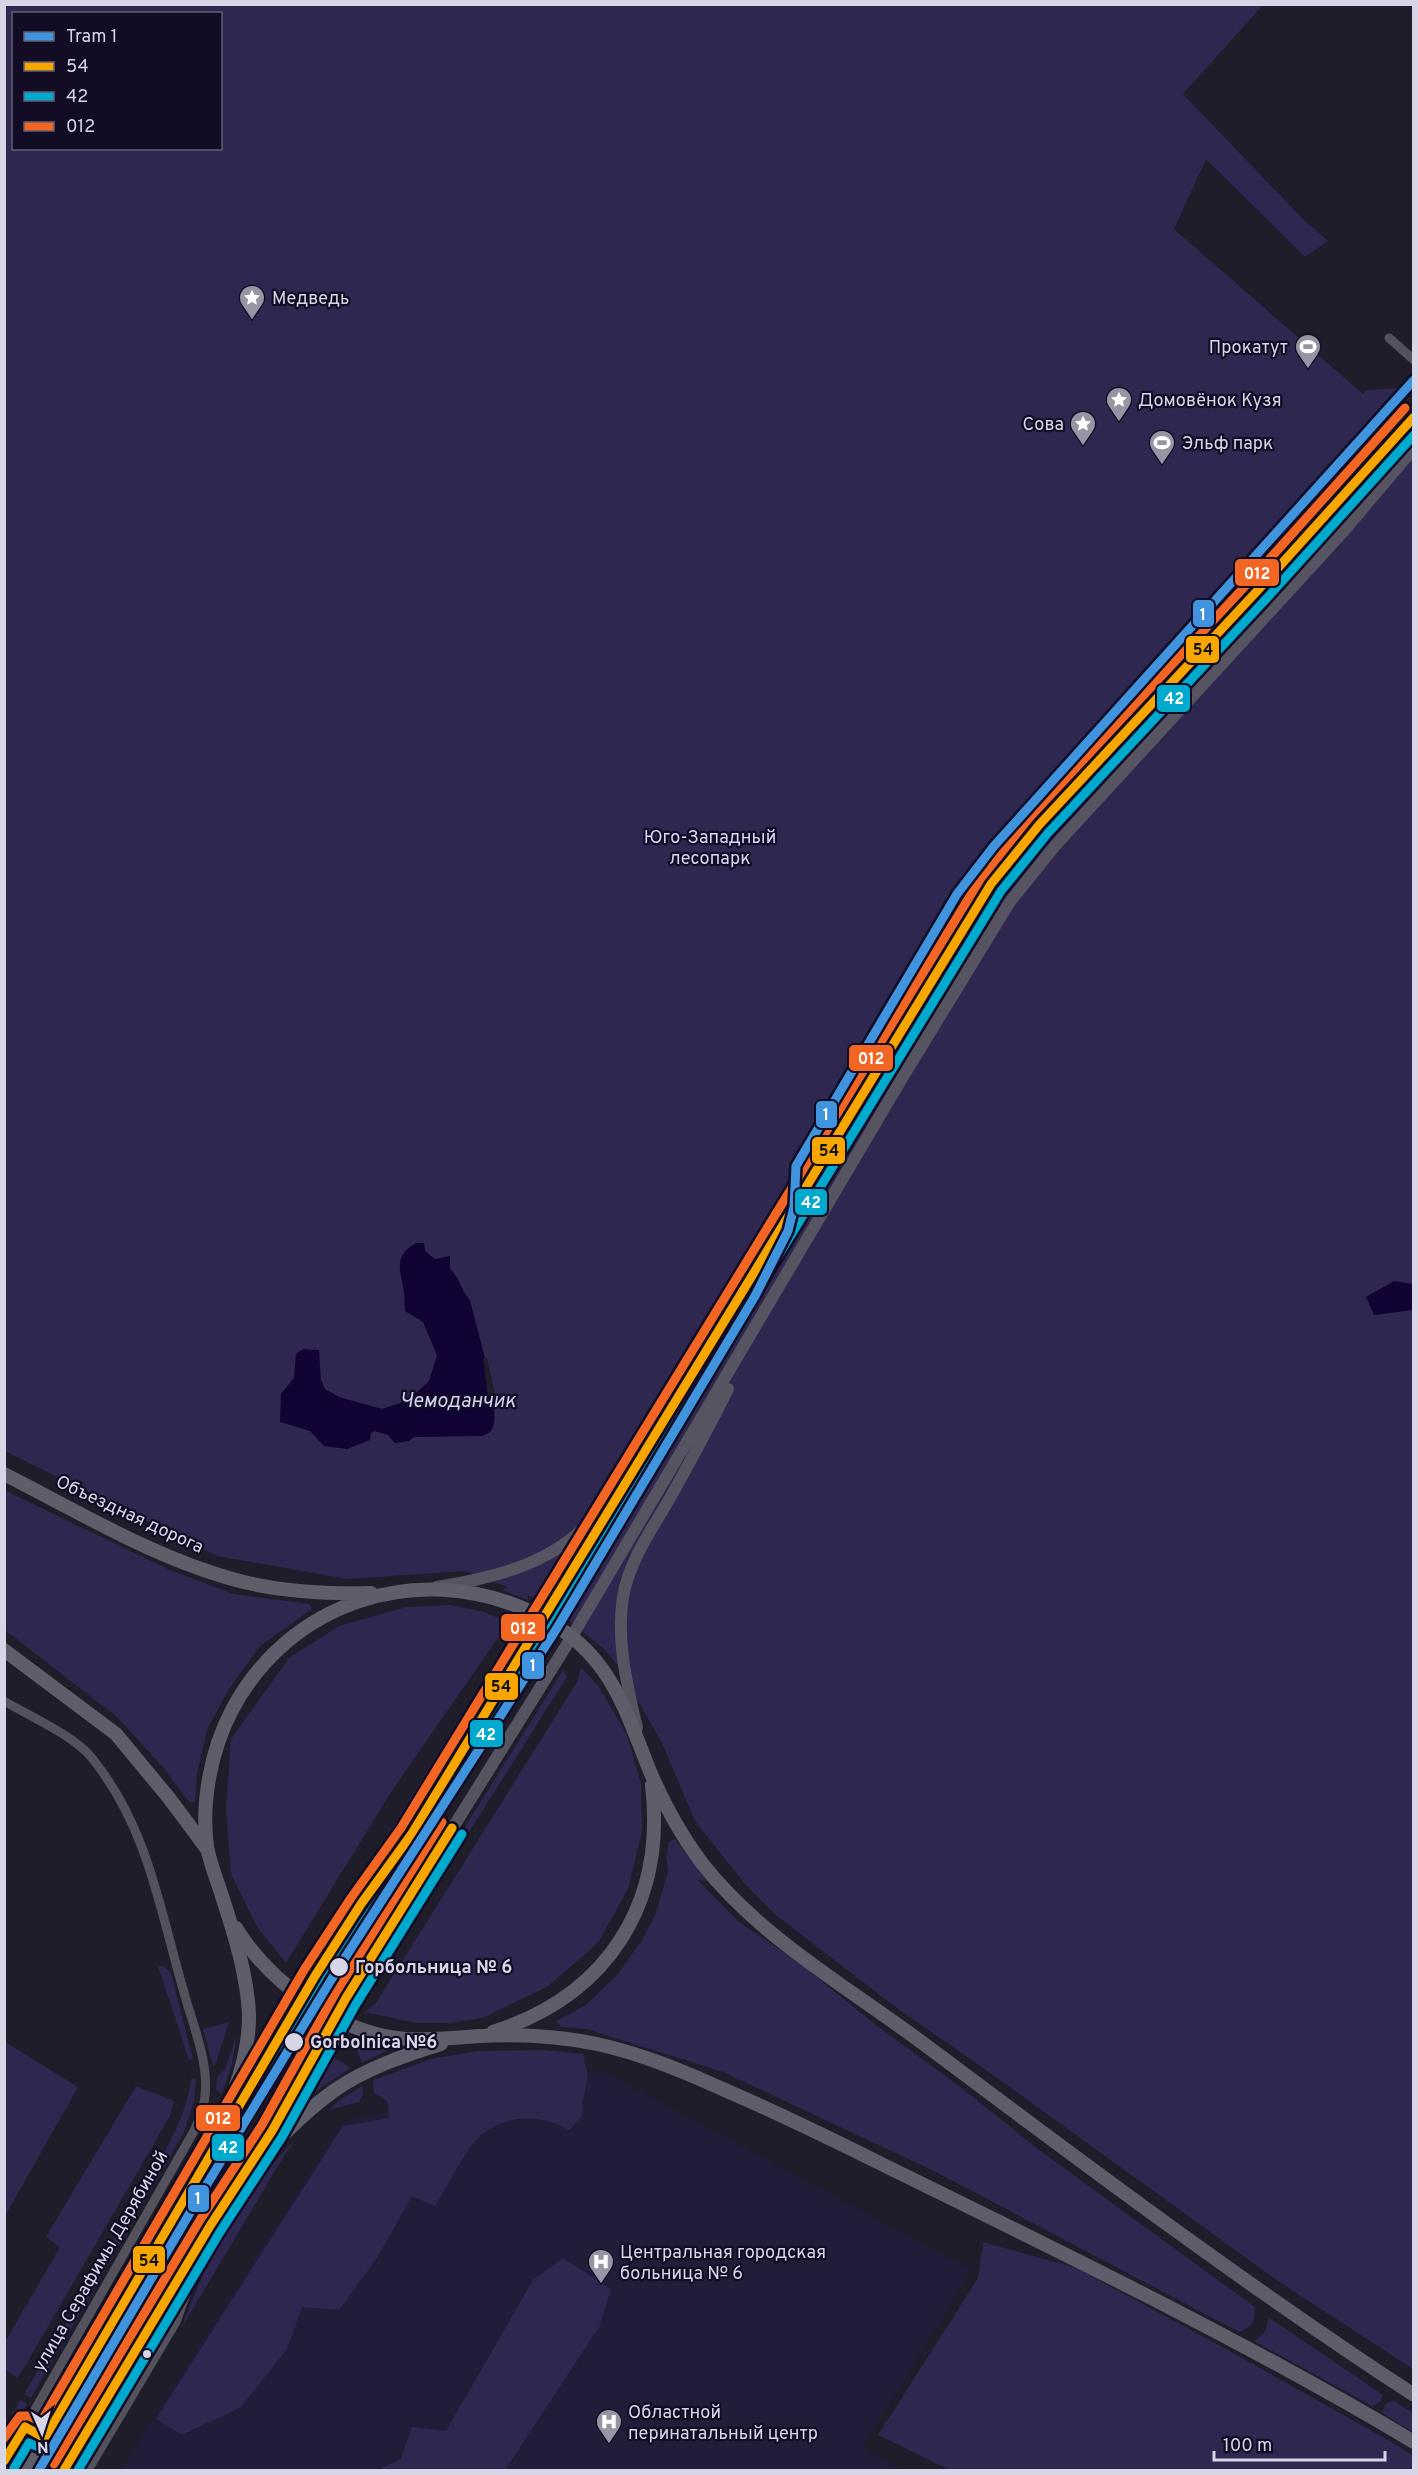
<svg xmlns="http://www.w3.org/2000/svg" width="1418" height="2475" viewBox="0 0 1418 2475" font-family="Overpass,sans-serif">
<rect width="100%" height="100%" fill="#1e1d29"/>
<!-- built -->
<path fill="#211d39" d="M591 2071H603L972 2270 863 2447 901 2470H120L343 2121Z"/>
<!-- green -->
<path fill="#2e2750" fill-rule="evenodd" d="M4 5H1263L1183 94 1304 220 1328 241 1305 257 1206 159 1174 229 1363 394 1367 390 1399 388 1380 409 1413 441V2369L1278 2281 989 2072 894 2006 776 1915 745 1884 695 1821 662 1743 616 1663 604 1649 571 1622 528 1595V1600L502 1590 508 1587 465 1571 348 1579 217 1556 5 1451ZM14 14H220V148H14Z
M4 1490 170 1570 234 1594 310 1604 312 1609 260 1646 227 1692 207 1730 197 1774 195 1802 190 1803 162 1766 117 1717 5 1630Z
M450 1605 481 1611 509 1622 391 1792 286 1963 257 1927 231 1874 226 1808 231 1739 289 1658 339 1626 407 1607Z
M509 1639 515 1642 400 1825 355 1887Z
M581 1667 599 1687 627 1735 641 1783 642 1832 628 1889 598 1943 547 1987 482 2018 450 2023H416L365 2012 376 2003 577 1682Z
M563 1670 567 1677 366 1995 361 1993Z
M675 1839 707 1881 697 1880 739 1922 798 1962 876 2025 959 2086 1038 2149 1255 2307C1255 2322 1253 2327 1239 2332L936 2172 723 2072 586 2029 561 2027 556 2021 586 2005 618 1974 642 1940 655 1916 668 1872 666 1857 669 1841Z
M158 1966H163L171 1973 193 2059 189 2060Z
M229 2022 216 2063 213 2066 203 2029Z
M237 2034 232 2064 222 2094 216 2090 217 2077 225 2069Z
M353 2041 388 2050 362 2063Z
M5 2042 78 2087 5 2216Z
M546 2050 583 2054 588 2076 583 2100 582 2116 569 2130C541 2113 502 2114 478 2138 465 2151 446 2189 435 2206L412 2196 377 2258 339 2310 302 2307 287 2349 241 2407 182 2435 156 2419 343 2126 390 2118 387 2101 374 2093 373 2080 431 2059 478 2051Z
M328 2054 351 2068 323 2086 296 2107Z
M191 2079H196L194 2101 184 2132 31 2398 24 2394C63 2328 102 2262 140 2195 160 2158 186 2122 191 2079Z
M136 2086 174 2101 170 2116 18 2378 5 2370V2342L60 2247 46 2237Z
M362 2086 363 2094 359 2102 329 2110 341 2099Z
M296 2138 282 2159 181 2329 206 2266 259 2179Z
M983 2242 1076 2268 1228 2350 1402 2448 1413 2456V2470H950L878 2435 978 2278Z
M563 2258 611 2289 599 2327 505 2470H379L401 2459 412 2427 446 2431 533 2280Z
M1268 2317 1383 2395 1380 2402 1372 2406 1254 2341C1265 2334 1268 2329 1268 2317Z
M20 2400 27 2404 5 2445V2427Z
M1394 2401 1413 2413V2432L1382 2413 1386 2403Z"/>
<!-- water -->
<path fill="#110333" d="M417 1243H424L425 1251 435 1259 450 1256V1269C462 1280 459 1289 470 1300 477 1331 498 1394 494 1423 493 1430 489 1434 482 1436L414 1437 409 1441 395 1443 388 1435 374 1431 371 1433 370 1440 347 1449 324 1446 310 1431 280 1422 281 1394 294 1378 296 1354 303 1349 319 1350 321 1380 325 1389 339 1397 382 1409 400 1403 416 1393 429 1381 437 1355 423 1322 405 1311C404 1303 405 1295 403 1287 399 1266 395 1254 417 1243Z
M1394 1281 1413 1284V1310L1374 1315 1366 1297Z"/>
<!-- pier -->
<path fill="#1e1d29" d="M483 1358H487L495 1393 496 1406 489 1407Z"/>
<g fill="none" stroke-linecap="round" stroke-linejoin="round">
<!-- minor -->
<path stroke="#53525c" stroke-width="9" d="M1389 338 1414 360
M4 1701C31 1717 73 1735 92 1758 148 1828 159 1906 183 1989 192 2023 209 2061 205 2096 204 2108 199 2120 194 2131L25 2427
M88 2470 176 2322 205 2241"/>
<!-- tertiary -->
<path stroke="#53525c" stroke-width="10" d="M4 2462 25 2427 45 2438"/>
<!-- secondary -->
<path stroke="#555460" stroke-width="12" d="M437 1587C501 1577 562 1561 603 1507
M637 1728C627 1685 616 1641 623 1597 629 1561 652 1529 670 1498 690 1462 710 1426 728 1389
M302 1998 365 1897 411 1835 991 884 1039 825 1258 590 1414 416
M335 2017 571 1638 901 1080 1009 903 1054 847 1342 533 1414 448"/>
<!-- primary -->
<path stroke="#5e5d6a" stroke-width="14" d="M4 1474C79 1512 154 1558 236 1580 280 1592 326 1594 371 1593
M4 1650 116 1734 169 1798 207 1849
M236 1928C270 1983 340 2035 407 2039 431 2040 455 2038 479 2036 518 2034 559 2036 597 2044 643 2054 685 2072 727 2091 788 2117 847 2147 906 2176 1077 2260 1250 2344 1414 2442
M493 2032C608 1995 666 1904 652 1785
M228 2126 287 2026 302 1998
M262 2156C285 2133 308 2109 335 2090 367 2068 405 2055 441 2044
M209 2159C225 2113 250 2064 249 2014 247 1974 234 1933 222 1896 217 1880 210 1863 207 1847 201 1802 211 1750 232 1710 289 1602 416 1561 527 1610 608 1647 621 1699 651 1774 664 1804 681 1835 701 1862 761 1939 851 1989 928 2047 1087 2166 1247 2286 1414 2395
M45 2438 73 2455
M25 2470 212 2153
M64 2470C118 2381 170 2290 225 2201 263 2140 304 2082 335 2017"/>
<defs>
<path id="bus-1" d="M4 2461 25 2427 45 2438 315 1976 361 1904 411 1835 991 884 1039 825 1258 590 1414 417
M64 2470 210 2226 272 2131 346 1998 452 1828"/>
<path id="bus-2" d="M14 2468 29 2443 45 2450 55 2444 325 1982 371 1911 421 1841 1001 891 1048 833 1267 598 1414 435
M78 2470 220 2232 282 2137 356 2004 462 1834"/>
<path id="bus-3" d="M4 2438 20 2416H29L41 2422 304 1970 351 1898 401 1828 981 878 1030 817 1249 582 1405 408
M54 2464 200 2220 262 2125 336 1992 442 1822"/>
</defs>
<!-- bus-1 casing -->
<use href="#bus-1" stroke="#120d25" stroke-width="14"/>
<!-- bus-2 casing -->
<use href="#bus-2" stroke="#120d25" stroke-width="14"/>
<!-- bus-3 casing -->
<use href="#bus-3" stroke="#120d25" stroke-width="14"/>
<!-- bus-1 -->
<use href="#bus-1" stroke="#f7a600" stroke-width="9"/>
<!-- bus-2 -->
<use href="#bus-2" stroke="#00a9ce" stroke-width="9"/>
<!-- bus-3 -->
<use href="#bus-3" stroke="#f26522" stroke-width="9"/>
<defs>
<path id="tram-1" d="M39 2470 198 2199 339 1967 557 1628 755 1296 788 1231 794 1207 796 1166 957 894 994 846 1414 380"/>
</defs>
<!-- tram-1 casing -->
<use href="#tram-1" stroke="#120d25" stroke-width="14"/>
<!-- tram-1 -->
<use href="#tram-1" stroke="#4094de" stroke-width="9"/>
</g>
<!-- icons -->
<defs>
<symbol id="sight-pin" viewBox="-11 -11 22 30"><path d="M0 17L-7.5 6A9.5 9.5 0 1 1 7.5 6Z" fill="#9695a4" stroke="#120d25"/><path d="M0-6L1.8-2.2L6-1.7L2.9 1.2L3.7 5.4L0 3.3L-3.7 5.4L-2.9 1.2L-6-1.7L-1.8-2.2Z" fill="#fff"/></symbol>
<symbol id="stadium-pin" viewBox="-11 -11 22 30"><path d="M0 17L-7.5 6A9.5 9.5 0 1 1 7.5 6Z" fill="#9695a4" stroke="#120d25"/><path d="M0-5a6.5 5 0 1 0 0 10a6.5 5 0 1 0 0-10ZM-3.5-1.8h7v3.6h-7Z" fill="#fff"/></symbol>
<symbol id="hospital-pin" viewBox="-11 -11 22 30"><path d="M0 17L-7.5 6A9.5 9.5 0 1 1 7.5 6Z" fill="#9695a4" stroke="#120d25"/><path d="M-5-5h3v3.5h4V-5h3V5h-3V1.5h-4V5h-3Z" fill="#fff"/></symbol>
</defs>
<g fill-rule="evenodd">
<use href="#sight-pin" x="237" y="283" width="30" height="40"/>
<use href="#stadium-pin" x="1293" y="332" width="30" height="40"/>
<use href="#sight-pin" x="1104" y="385" width="30" height="40"/>
<use href="#sight-pin" x="1068" y="409" width="30" height="40"/>
<use href="#stadium-pin" x="1147" y="428" width="30" height="40"/>
<use href="#hospital-pin" x="586" y="2247" width="30" height="40"/>
<use href="#hospital-pin" x="594" y="2407" width="30" height="40"/>
</g>
<!-- markers -->
<g fill="#d7d6e7" stroke="#120d25" stroke-width="2">
<circle cx="339" cy="1967" r="10"/>
<circle cx="294" cy="2042" r="10"/>
<circle cx="147" cy="2354" r="5"/>
</g>
<g text-anchor="middle" stroke-width="4.5" stroke-linejoin="round" paint-order="stroke">
<!-- poi labels -->
<g font-size="18" fill="#d7d6e7" stroke="#120d25" text-anchor="start">
<text x="272" y="304">Медведь</text>
<text x="1288" y="353" text-anchor="end">Прокатут</text>
<text x="1138" y="406">Домовёнок Кузя</text>
<text x="1064" y="430" text-anchor="end">Сова</text>
<text x="1182" y="449">Эльф парк</text>
<text x="620" y="2258">Центральная городская<tspan x="620" dy="21">больница № 6</tspan></text>
<text x="628" y="2418">Областной<tspan x="628" dy="21">перинатальный центр</tspan></text>
</g>
<!-- park labels -->
<g font-size="18" fill="#d7d5fa" stroke="#120d25">
<text x="710" y="843">Юго-Западный<tspan x="710" dy="21">лесопарк</tspan></text>
</g>
<!-- street labels -->
<g font-size="18" fill="#d7d6e7" stroke="#120d25">
<text transform="translate(130 1514) rotate(25)" y="6">Объездная дорога</text>
<text transform="translate(100 2261) rotate(-60)" y="6">улица Серафимы Дерябиной</text>
</g>
<!-- stop labels -->
<g font-size="18" font-weight="bold" fill="#d7d6e7" stroke="#120d25" text-anchor="start">
<text x="355" y="1973">Горбольница № 6</text>
<text x="310" y="2048">Gorbolnica №6</text>
</g>
<!-- water labels -->
<g font-size="20" font-style="italic" fill="#d3d0f6" stroke="#120d25">
<text x="458" y="1407">Чемоданчик</text>
</g>
</g>
<g stroke="#120d25" stroke-width="2">
<rect x="1234" y="558" width="46" height="29" rx="6" fill="#f26522"/>
<rect x="1192" y="599" width="23" height="29" rx="6" fill="#4094de"/>
<rect x="1185" y="635" width="35" height="29" rx="6" fill="#f7a600"/>
<rect x="1156" y="684" width="35" height="29" rx="6" fill="#00a9ce"/>
<rect x="848" y="1044" width="46" height="28" rx="6" fill="#f26522"/>
<rect x="815" y="1100" width="23" height="29" rx="6" fill="#4094de"/>
<rect x="811" y="1136" width="35" height="29" rx="6" fill="#f7a600"/>
<rect x="794" y="1188" width="34" height="28" rx="6" fill="#00a9ce"/>
<rect x="500" y="1613" width="46" height="29" rx="6" fill="#f26522"/>
<rect x="521" y="1651" width="24" height="29" rx="6" fill="#4094de"/>
<rect x="484" y="1672" width="35" height="29" rx="6" fill="#f7a600"/>
<rect x="469" y="1719" width="35" height="29" rx="6" fill="#00a9ce"/>
<rect x="195" y="2104" width="46" height="28" rx="6" fill="#f26522"/>
<rect x="211" y="2133" width="34" height="29" rx="6" fill="#00a9ce"/>
<rect x="187" y="2184" width="23" height="29" rx="6" fill="#4094de"/>
<rect x="132" y="2245" width="34" height="29" rx="6" fill="#f7a600"/>
</g>
<g font-size="16" text-anchor="middle" font-weight="bold" fill="#fff">
<text x="1257" y="579">012</text>
<text x="1203" y="620">1</text>
<text x="1174" y="704">42</text>
<text x="871" y="1064">012</text>
<text x="826" y="1120">1</text>
<text x="811" y="1208">42</text>
<text x="523" y="1634">012</text>
<text x="533" y="1671">1</text>
<text x="486" y="1740">42</text>
<text x="218" y="2124">012</text>
<text x="228" y="2153">42</text>
<text x="198" y="2204">1</text>
</g>
<g font-size="16" text-anchor="middle" font-weight="bold" fill="#111">
<text x="1203" y="655">54</text>
<text x="829" y="1156">54</text>
<text x="501" y="1692">54</text>
<text x="149" y="2266">54</text>
</g>
<!-- border -->
<rect width="1418" height="2475" fill="none" stroke="#d7d6e7" stroke-width="12"/>
<!-- legend -->
<rect x="12" y="12" width="210" height="138" fill="#120d25" stroke="#615d73" stroke-width="1.5"/>
<rect x="24" y="32" width="30" height="9" fill="#4094de" stroke="#615d73" stroke-width="1.5"/>
<text x="66" y="42" font-size="18" fill="#d7d6e7">Tram 1</text>
<rect x="24" y="62" width="30" height="9" fill="#f7a600" stroke="#615d73" stroke-width="1.5"/>
<text x="66" y="72" font-size="18" fill="#d7d6e7">54</text>
<rect x="24" y="92" width="30" height="9" fill="#00a9ce" stroke="#615d73" stroke-width="1.5"/>
<text x="66" y="102" font-size="18" fill="#d7d6e7">42</text>
<rect x="24" y="122" width="30" height="9" fill="#f26522" stroke="#615d73" stroke-width="1.5"/>
<text x="66" y="132" font-size="18" fill="#d7d6e7">012</text>
<!-- north arrow -->
<g transform="translate(42 2433) rotate(177)" stroke="#120d25" stroke-width="4.5" paint-order="stroke">
<path d="M0-4.5L10 22L0 15L-10 22Z" fill="#d7d6e7"/>
<text y="-9" font-size="16" font-weight="bold" text-anchor="middle" fill="#d7d6e7">N</text>
</g>
<!-- scale -->
<path d="M1214 2451v9h171v-9" fill="none" stroke="#d7d6e7" stroke-width="3"/>
<text x="1223" y="2451" font-size="18" fill="#d7d6e7" stroke="#120d25" stroke-width="4.5" paint-order="stroke">100 m</text>
</svg>
